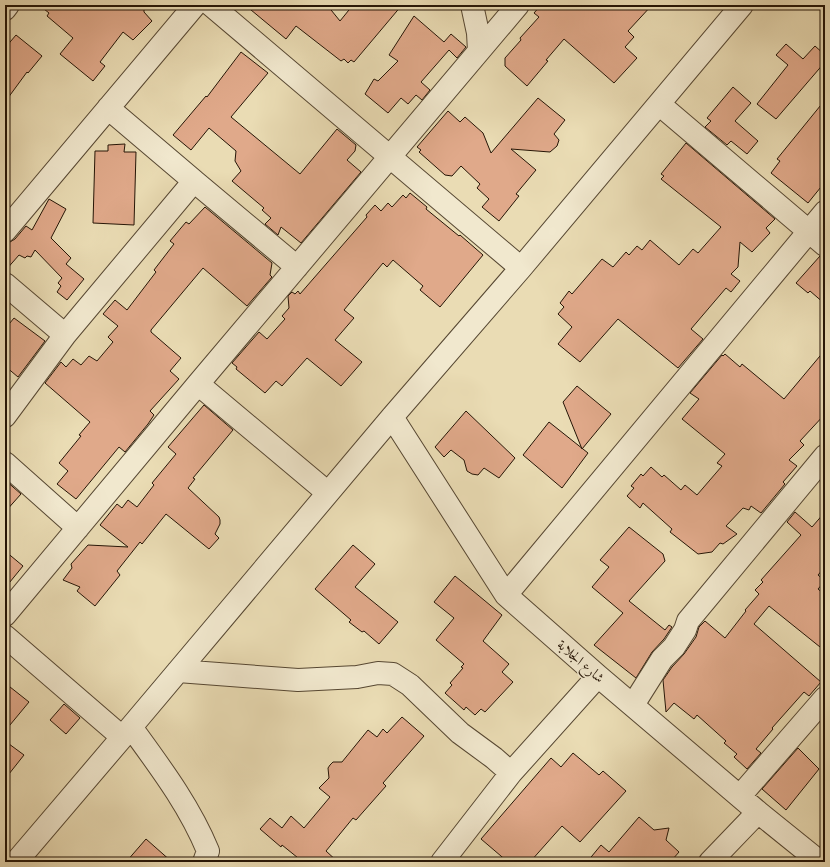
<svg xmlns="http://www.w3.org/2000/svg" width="830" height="867" viewBox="0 0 830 867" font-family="'IM FELL English',Amiri,serif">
<rect width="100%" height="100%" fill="#eadcb4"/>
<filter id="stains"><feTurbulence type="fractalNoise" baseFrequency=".005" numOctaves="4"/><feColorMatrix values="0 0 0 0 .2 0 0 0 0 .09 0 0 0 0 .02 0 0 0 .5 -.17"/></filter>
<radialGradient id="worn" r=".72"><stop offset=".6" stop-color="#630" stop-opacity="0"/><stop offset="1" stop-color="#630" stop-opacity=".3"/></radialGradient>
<!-- building -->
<path fill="#e0a98a" stroke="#251506" d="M39 5H144V12L152 21 133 40 123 32 100 62 105 66 93 81 60 54 73 38 47 16 49 13Z
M245 5H327L340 21 353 5H402L354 62 351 60 348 63 344 59 341 61 296 26 286 39Z
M541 5H652L628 31 634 37 625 47 637 58 614 83 564 39 546 60 548 61 527 86 505 66V58L521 40 520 38 539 17 534 13Z
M414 16 444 42 451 34 466 47 457 58 449 50 421 82 430 90 422 100 416 95 408 104 401 98 388 113 365 94 374 79 378 81 398 61 389 55Z
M16 35 42 56 28 73 27 72 5 102V48Z
M786 44 803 59 815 46 825 55V62L776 119 757 104 788 65 776 55Z
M241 52 268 73 231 117 300 174 337 129 356 145 355 151 347 160 361 172 301 243 281 227 278 235 265 224 271 218 262 210 264 208 232 181 241 171 235 161 236 151 209 128 191 150 173 135 206 96 207 97Z
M733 87 751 103 735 121 758 141 747 154 731 141 727 145 705 127 711 121 707 118Z
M538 98 565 120 554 134 559 140 557 146 550 152 511 149 536 170 516 194 519 196 499 221 482 207 489 199 477 188 480 184 461 166 452 176 445 175 419 152 421 150 417 147 448 111 460 122 465 117 483 133 491 153Z
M825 100V182L808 203 771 173 780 161 777 159Z
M686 143 775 219 766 228 770 233 752 252 740 242 738 267 731 274 740 281 731 292 726 288 691 329 703 339 678 368 618 319 580 362 558 344 572 327 558 314 564 307 560 303 569 291 572 294 602 259 613 267 626 252 629 255 637 246 642 250 650 240 679 265 693 249 698 253 721 227 661 179 664 176 661 174Z
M125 144 124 152H136L134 225 93 223 95 151H108V145Z
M410 193 427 207 426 209 459 236 460 235 483 255 440 307 420 290 423 286 393 260 387 267 383 263 344 310 354 318 335 340 362 362 341 386 307 358 282 386 276 381 265 393 236 369 237 367 232 363 259 332 267 339 285 319 282 316 289 308 288 296 292 292 295 294 298 291 300 294 367 217 366 215 375 205 381 211 388 203 392 207 403 195 406 198Z
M49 199 66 209 51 238 71 258 66 264 84 279 67 300 57 292 61 286 58 283 62 278 35 250 31 257 27 256 25 258 19 255 5 271V245L15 239 26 226 32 230Z
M205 207 272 263 270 275 272 277 247 306 203 268 151 330V332L181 358 170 371 179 379 150 411 154 415 148 424 125 452 119 447 76 499 57 484 68 471 59 463 81 436 79 435 90 422 45 383 61 362 66 367 73 359 81 365 89 356 97 361 113 342 108 337 118 326 103 314 115 300 127 310 156 272 154 270 174 244 170 241 186 222 189 224Z
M820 256 825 257V304L810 291 808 293 796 283Z
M14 318 45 341 18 377 5 366V329Z
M825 350V414L800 441 804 445 789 460 797 466 783 482 785 484 761 513 751 506 749 510 743 508 726 526 737 534 723 544 720 543 712 552 698 554 670 532 672 529 643 503 640 508 627 496 634 488 631 486 641 474 643 476 651 467 662 477 664 475 681 490 685 485 697 495 722 466 717 463 725 454 682 419 699 399 690 393 722 355 723 356 725 354 740 367 742 364 784 399Z
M577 386 611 414 582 449 563 402Z
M204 405 233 430 193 478 195 479 188 488 219 517 220 520V524L215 534 219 538 209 549 166 514 142 544 140 542 117 571 120 575 95 606 77 591 80 587 63 580 72 568 71 564 88 545 128 547 100 525 117 504 122 508 128 500 137 507 154 485 152 483 176 454 168 447Z
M466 411 515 458 499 478 484 468 478 475 472 474 467 471 464 460 451 450 444 457 435 447Z
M549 422 588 453 562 488 523 455Z
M5 480 21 494 5 512Z
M795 512 812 527 825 512V567L818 575 825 581 818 589 825 595V651L769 606 754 624 821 682 809 696 804 692 772 728 773 729 756 749 761 753 747 769 734 757 737 754 724 743 726 741 697 715 694 719 674 703 666 712 663 680 672 667 684 654 696 637 699 627 705 621 725 638 746 611 745 610 759 594 755 590 763 582 761 580 801 535 787 522Z
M629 527 663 554 665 561 629 601 665 630 669 625 672 627 664 639 652 652 636 678 594 645 623 613 592 587 609 567 600 560Z
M353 545 375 564 355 587 398 622 379 644 364 631 362 632 349 622 351 620 315 589Z
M5 551 23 566 5 588Z
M455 576 502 615 483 641 509 664 502 672 513 682 485 712 481 709 475 715 466 707 464 710 445 693 452 685 450 683 463 668 461 667 464 664 436 640 454 618 434 602Z
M5 683 29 702 5 731Z
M64 704 80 718 66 734 50 720Z
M402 717 424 736 383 783 386 786 356 820 353 818 326 851 338 862H303L282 845 281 847 260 829 270 818 282 828 291 816 304 828 330 797 319 788 329 778 328 768 330 765 333 762H342L368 730 377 737 383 729 387 733Z
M5 741 24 755 5 779Z
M798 748 819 769 786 810 762 789Z
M573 753 599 775 603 771 626 791 580 842 562 826 530 862H508L481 839 551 758 561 767Z
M639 817 654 830 669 828 666 840 679 852 672 860H669L667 862H587L601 845 609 852Z
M146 839 172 862H126Z"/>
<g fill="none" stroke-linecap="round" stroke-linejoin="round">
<defs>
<path id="minor" d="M211 5 521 268
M472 5 478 33 479 51
M5 9 8 5
M659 104 825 245
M194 181 297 267
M5 231 195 5
M5 284 65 335
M198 384 328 493
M5 416 65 335 194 181 108 108
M392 417 506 595 598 676 758 812 820 862
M5 463 78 528
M506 595 825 212
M5 615 198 384 518 5
M5 636 122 737
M178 671 298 680 357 677 378 673 393 674 410 685 460 733 494 758 511 773 598 676
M633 705 662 659 674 647 685 630 688 621 825 456
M131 727C160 767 189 805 208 851L204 862
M740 796 825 698
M16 862 131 727 392 417 521 268 742 5
M442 862 511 773
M710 862 758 812"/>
</defs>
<!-- minor casing -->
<use href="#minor" stroke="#564732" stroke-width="24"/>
<!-- minor -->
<use href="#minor" stroke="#f1e8ce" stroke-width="22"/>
</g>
<g text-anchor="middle" stroke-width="3" stroke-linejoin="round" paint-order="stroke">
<!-- street labels -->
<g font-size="14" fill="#251506" stroke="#f1e8ce">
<text transform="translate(581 661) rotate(41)" y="5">شارع الجلابة</text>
</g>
</g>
<!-- margin -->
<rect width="830" height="867" fill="none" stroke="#eadcb4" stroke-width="20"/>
<rect x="6" y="6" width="818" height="855" fill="none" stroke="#251506" stroke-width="2"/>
<rect x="10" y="10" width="810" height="847" fill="none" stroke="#251506"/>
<rect width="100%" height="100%" filter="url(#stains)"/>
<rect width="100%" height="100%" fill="url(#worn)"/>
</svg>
